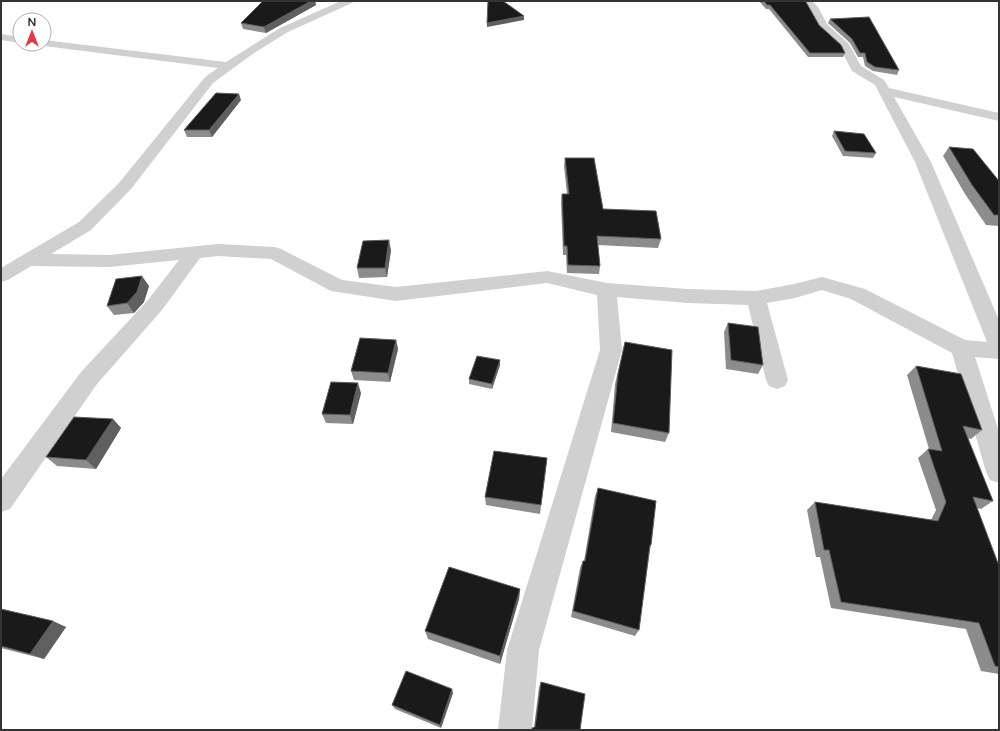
<svg xmlns="http://www.w3.org/2000/svg" width="1000" height="731" viewBox="0 0 1000 731" font-family="'Varela Round',sans-serif">
<rect width="100%" height="100%" fill="#fff"/>
<g fill="none" stroke-linecap="round" stroke-linejoin="round">
<!-- minor -->
<path fill="#d0d0d0" fill-rule="evenodd" d="M341 1H354L352 3 288 32 254 53 213 83 131 189 91 230 51 254 109 255 218 244 275 247 281 249 342 280 396 287 547 271 607 283 688 289 756 291 794 284 822 277 865 289 965 340 987 342 915 162 875 85 852 71 840 48 818 28 809 8 801 1H812L818 7 827 24 849 44 861 66 884 80 889 88 999 113V121L894 97 931 162 999 320V359L975 357 999 432V483L990 480 986 472 952 353 851 299 822 290 795 298 767 303 788 380 785 386 777 389 769 386 766 380 748 305 688 303 617 297 622 350 539 650 532 730H498L507 650 600 350 597 295 547 283 396 301 331 291 271 259 218 256 200 258 162 310 97 384 10 509 1 512V479L81 372 148 300 179 260 109 267 31 266 8 280 1 282V268L79 222 119 183 205 77 218 68 44 46 39 44H44V40L226 62 280 28Z
M1 34 20 37V43L1 40Z"/>
</g>
<!-- wall -->
<path fill="#8c8c8c" d="M263 1H315L316 5 266 33 243 29 241 23Z
M759 1H805L819 25 845 53 843 57H808L769 9H766Z
M830 19 899 70 897 75 873 71 865 66 863 57H858L850 43 828 23Z
M241 100 212 137H187L184 130Z
M834 131 876 153 873 158 843 156 832 136Z
M949 147 999 181V226L986 225 965 194 943 156Z
M565 158 603 209 661 239 658 248 598 245 600 266 599 274 567 273 566 255H563L561 202 562 194H567L564 166Z
M391 250 387 277 359 278 357 268Z
M149 286 144 302 134 313 114 315 107 306Z
M728 323 763 365 758 374 726 369 724 332Z
M396 340 398 349 390 382 354 380 351 371Z
M625 342 669 433 665 442 611 432 615 384Z
M500 360V365L492 389 469 384V379Z
M916 366 982 430 971 439 967 438 993 501 981 509 977 508 999 566V674L981 671 966 629 831 608 820 557H816L807 510 815 502 931 520 936 510 918 458 928 449H929L907 375Z
M361 393 353 424 326 423 322 414Z
M113 419 121 428 96 469 57 466 46 457Z
M547 458 540 514 486 505 485 497Z
M598 488 651 545 650 549 639 630 635 636 571 617 580 568 583 561H584L595 496Z
M520 589 519 599 500 664 428 639 425 631Z
M1 609 66 627 44 659 1 648Z
M541 682 580 730 534 727 539 687Z
M453 693 441 728 395 709 392 705Z"/>
<!-- shaded-wall -->
<path fill="#5f5f5f" d="M311 1H315L316 5 266 33 264 27Z
M524 16V20L487 27V23Z
M239 94 241 100 212 137 209 130Z
M389 240 391 250 387 277 385 268Z
M142 276 149 286 144 302 134 313 127 303Z
M396 340 398 349 390 382 388 373Z
M500 360V365L492 389V384Z
M358 383 361 393 353 424 350 415Z
M113 419 121 428 96 469 86 460Z
M520 589 519 599 500 664V656Z
M53 621 66 627 44 659 30 654Z
M452 689 453 693 441 728 440 725Z"/>
<!-- building -->
<path fill="#1a1a1a" stroke="#5f5f5f" d="M263 1H311L264 27 241 23Z
M488 1H503L524 16 487 23Z
M764 1H805L806 2 819 25 841 45 845 53H810L770 5H767Z
M869 17 899 70 875 67 867 62 865 53H860L852 39 830 19Z
M216 93 239 94 209 130H184Z
M834 131 864 134 876 153 845 151Z
M949 147 973 149 999 181V215H994L972 185Z
M565 158H594L603 209 656 211 661 239 597 236 600 266 568 265 567 246H564L562 194H569Z
M389 240 385 268H357L363 241Z
M142 276 137 292 127 303 107 306 116 279Z
M728 323 758 327 763 365 731 360Z
M360 338 396 340 388 373 351 371Z
M625 342 672 350 669 433 613 423 618 374Z
M477 356 500 360 492 384 469 379Z
M916 366 961 374 982 430 963 426 993 501 973 497 999 566V667L995 666 979 623 841 602 829 550H824L815 502 938 521 946 502 928 449 942 451Z
M331 382 358 383 350 415 322 414Z
M74 417 113 419 86 460 46 457Z
M494 451 547 458 541 505 485 497Z
M598 488 656 501 651 545H650L639 630 573 611 583 561H585Z
M449 567 520 589 500 656 425 631Z
M1 609 53 621 30 654 1 646Z
M406 671 452 689 440 725 392 705Z
M541 682 585 694 580 730H532V728L535 727Z"/>
<!-- border -->
<rect width="1000" height="731" fill="none" stroke="#333333" stroke-width="4"/>
<!-- north arrow -->
<g transform="translate(32 32)"><circle r="19" fill="#ffffff" stroke="#adadad"/>
<path d="M0-3L7 15L0 10L-7 15Z" fill="#e63946"/>
<text y="-6" font-size="11" font-weight="bold" text-anchor="middle" fill="#333333">N</text>
</g>
</svg>
